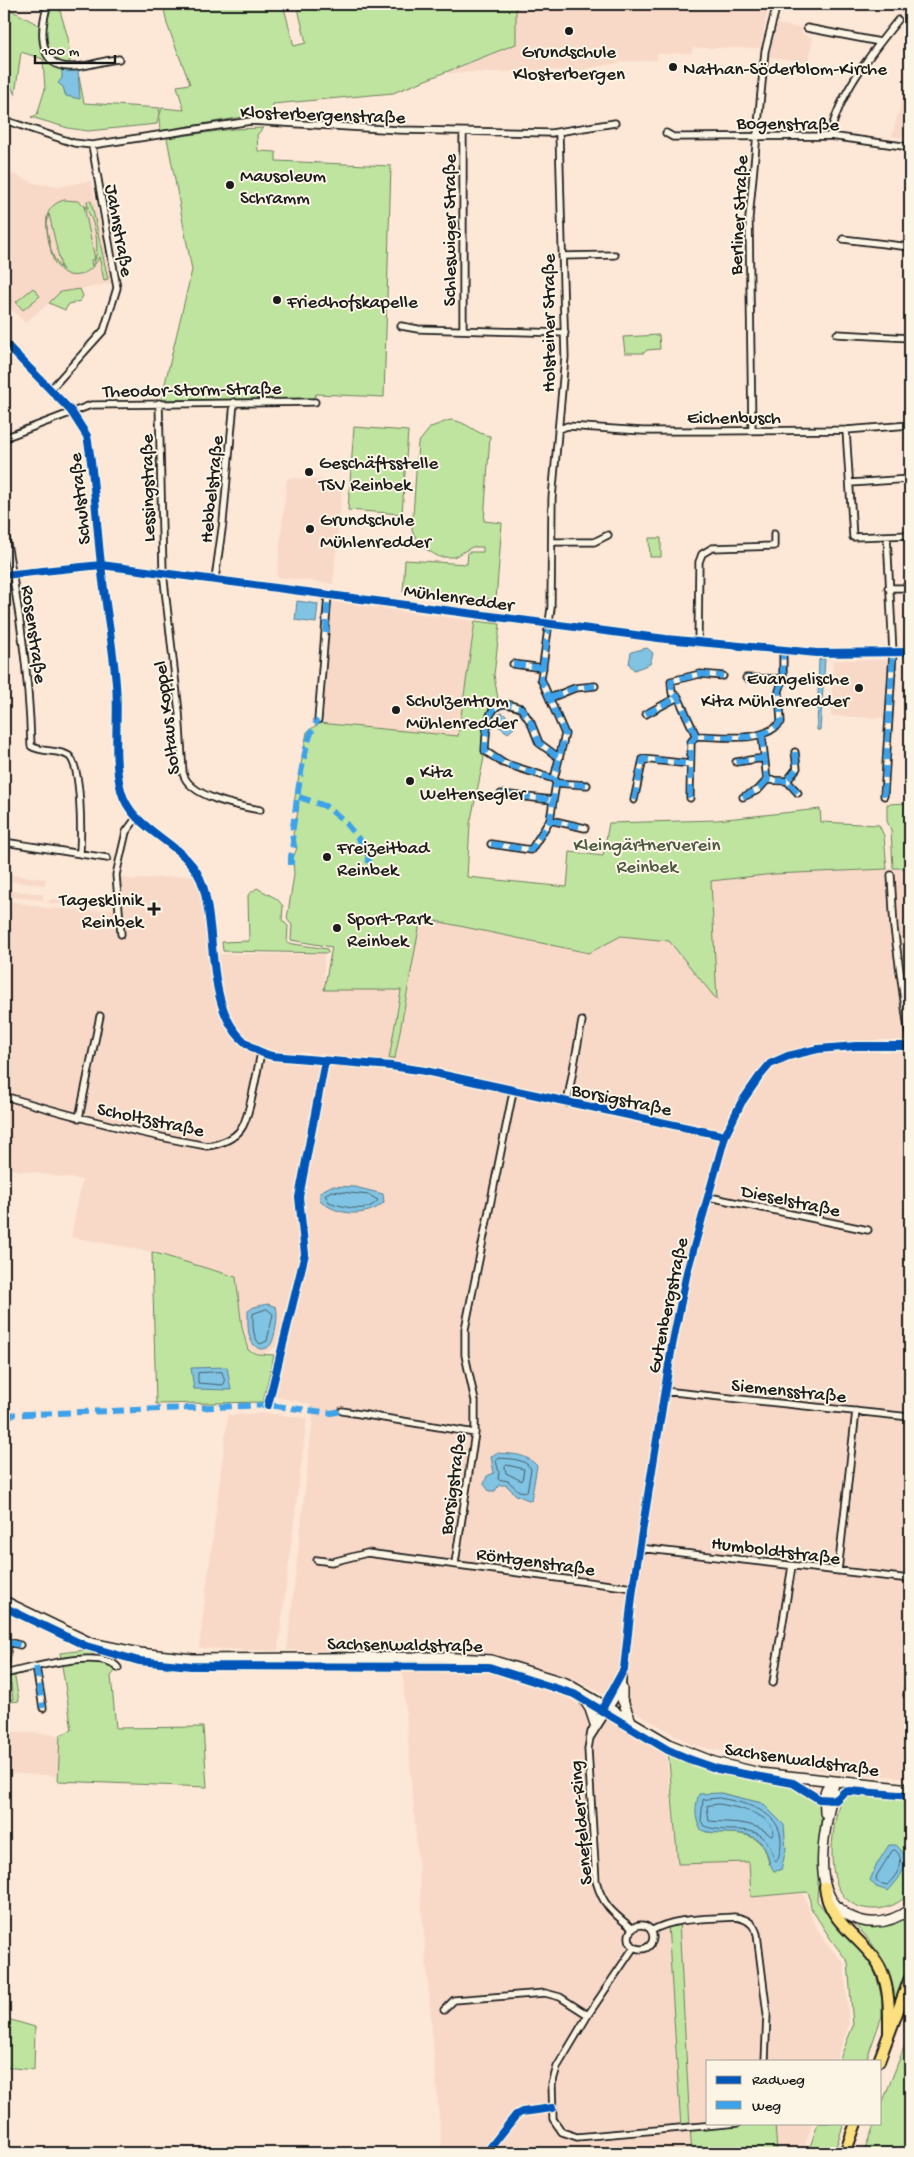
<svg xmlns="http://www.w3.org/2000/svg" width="914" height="2157" viewBox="0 0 914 2157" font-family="'Gochi Hand',sans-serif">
<rect width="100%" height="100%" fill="#fde7d6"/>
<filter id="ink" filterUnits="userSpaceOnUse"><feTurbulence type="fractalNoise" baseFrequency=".02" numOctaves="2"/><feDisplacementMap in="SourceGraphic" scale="10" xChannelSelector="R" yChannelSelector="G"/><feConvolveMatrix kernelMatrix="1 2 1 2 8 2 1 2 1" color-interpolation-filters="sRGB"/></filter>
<g filter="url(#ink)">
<!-- built -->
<path fill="#f8d9c8" d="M516 4H769L760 48H692V53L657 54V60L622 62 582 70 445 73 516 44Z
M775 24 802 28V34L813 38 808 62 769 57Z
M910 69V115L904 138 892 136Z
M13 174 37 184 62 186 91 181 113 283 81 289 83 296 80 301 69 304 65 310 49 303 25 323 11 308 4 315V182Z
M287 478 343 481 333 584 277 577Z
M328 601 475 621 458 736 319 723 318 720Z
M833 660H888L884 718 831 716Z
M910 868V1778L843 1773 771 1762 692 1745 620 1703 572 1678 488 1653 287 1650 314 1408 307 1403 275 1397 302 1284 292 1283 277 1347 264 1354 258 1353 249 1349 242 1320 237 1277 152 1252 71 1237 82 1180 4 1168V900L46 908 92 911 118 908 116 875 132 880 194 875 204 900 209 937 214 954H324V990H399L390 1059 395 1058 421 918 589 953 621 936 669 941 717 999 711 881 774 874Z
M6 874 46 879 44 885 8 881 7 890 43 894V900L4 896V877Z
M52 899 91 904 112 901 113 905 91 907 47 903Z
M267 1413 307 1418 278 1651 199 1648 228 1415Z
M402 1667 490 1671 563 1695 666 1753 678 1864 749 1862 752 1897 804 1894 813 1922 825 1942 844 1963 849 2025 836 2061H708V2123H813L802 2153H442Z
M4 1731 60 1735 59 1776 4 1773Z"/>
<!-- green -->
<path fill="#bee49f" stroke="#6d805e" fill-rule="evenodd" d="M53 4H58L68 38 70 63H64L62 79 65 94 80 90 77 82 79 77 84 103 160 108 157 124 88 131 68 128 31 117 37 115 45 89 43 59 21 52 15 95 4 70V20L11 10 44 28Z
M163 4H283L294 46 306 43 297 4H516V44L393 93 273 104V112L160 131 159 118 162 108 184 110 177 86 190 84 167 24Z
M263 128 257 135 258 151 276 152V161L391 166 384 397 316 394 314 398 161 400 192 270 167 138 233 129Z
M64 200 78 201 88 208 87 201H91L108 279 104 280 99 257C92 274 70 284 57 266 52 260 51 252 50 244 46 226 41 207 64 200ZM84 206C95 218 102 252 92 266L91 260 95 259ZM49 214 61 267 63 270C51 261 43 228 49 214Z
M33 288 40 296 23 310 16 302Z
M80 289 83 296 80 301 69 304 65 310 49 303 60 292Z
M659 335 660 349 647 350 644 353H625L623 337Z
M450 420C467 421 475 434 490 436L484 521 502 523 496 600 403 592 405 560 467 564 468 552H483V547H472L454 557H439L421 546 412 531 418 443 431 427Z
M354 427 408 431 402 514 348 510Z
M649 538H661V557H650Z
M475 621 500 624 494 675 498 699 485 718 482 738 484 758 470 824 467 877 567 887 570 852 603 856 609 823 717 820 820 809 821 822 879 825 884 836 887 869 774 874 711 881 717 1000 669 941 621 936 589 953 421 918 395 1058 389 1059 401 990H324L332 947 291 940 292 925 287 919 294 875 293 858 297 848 293 834 299 807 294 803 307 732 319 723 458 736Z
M910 803V868H893L891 830 887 821V804Z
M257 888 277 899 283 906 282 920 288 926 287 943 327 949 328 953 223 951 222 942 249 941 248 895Z
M152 1252 236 1277 242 1327 248 1350 257 1354 274 1355 263 1402 156 1404Z
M86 1650 118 1668 111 1676 116 1728 203 1727 207 1787 58 1781 60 1735 72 1730 60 1653Z
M14 1672 19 1701 9 1702V1700L13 1699 11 1684 4 1685V1674Z
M668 1750 688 1760 746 1776 810 1789 820 1796 822 1805 817 1901 839 1928 867 1954 877 1978 882 1999V2016L866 2061H839L853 2026 848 1962 830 1938 811 1908 809 1894 807 1892 751 1897 749 1862 678 1864ZM720 1793 761 1803 769 1864C764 1828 735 1834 706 1832Z
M850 1793 910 1799V1892C901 1903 888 1909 874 1909 819 1909 830 1832 841 1798Z
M836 1907C860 1916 888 1935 910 1913V1967L895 2009C892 1981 884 1956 864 1934 856 1925 845 1918 836 1907Z
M679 1921 690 2127 720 2123H775L777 2153H692L690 2128H681L668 1924Z
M4 2018 35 2027 34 2070 4 2067Z
M910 2032V2153H863L875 2123H880V2109Z
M818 2123H844L834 2153H808Z"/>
<!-- water -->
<path fill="#81c3e2" stroke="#598093" d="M78 69 80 99 66 96 63 87 58 83 62 78V70Z
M297 601 318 604 316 623 295 620Z
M647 648 653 653 650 664 634 670 629 664 631 652Z
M819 659H825L820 730H817Z
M502 713 510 719 515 727 508 733 498 726V715Z
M331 1186 355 1187 383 1194 384 1202C369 1218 335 1216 320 1200V1192Z
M268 1304 276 1307C279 1313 275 1338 271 1344 269 1348 264 1349 260 1349 246 1344 248 1323 248 1311L254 1307Z
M227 1367 231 1390 194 1389 191 1368Z
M496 1453C511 1454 526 1453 537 1466L531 1501 516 1495 506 1485H499L495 1491H489L484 1484 487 1476 494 1473 491 1457Z
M720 1793 762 1803 784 1825 786 1849 781 1870 774 1871C767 1862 769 1851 761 1843 748 1827 718 1837 701 1830 694 1818 695 1806 699 1794Z
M889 1845H896C914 1860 901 1877 888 1891L876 1887 870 1880 877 1864Z"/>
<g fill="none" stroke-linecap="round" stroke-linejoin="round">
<!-- shore -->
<path stroke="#445f6b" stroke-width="1" d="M332 1191 369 1195 378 1200C368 1214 343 1207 329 1202L325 1195Z
M267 1309 273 1314 267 1341 260 1344C252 1337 253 1324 253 1314Z
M222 1372 225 1382 223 1385 198 1383V1373Z
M498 1458C510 1459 525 1458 531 1469L527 1492 519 1491 508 1481 498 1479 499 1472 496 1461Z
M507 1465 524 1469 522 1481 506 1473 505 1467Z
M719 1798C754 1804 794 1816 777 1861L774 1860C765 1816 733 1837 704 1826L701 1821 703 1800Z
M719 1804C735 1807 773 1813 774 1835L771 1836C754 1820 730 1823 709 1821L707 1806Z
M895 1850C908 1861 896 1876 887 1885L879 1883 876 1879 877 1875 892 1851Z"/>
<defs>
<path id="minor" d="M48 4C41 25 36 66 69 67 85 68 102 60 119 59
M807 28 880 42
M4 120 74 143 92 145 251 121 399 130 551 133 615 123
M666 133 673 137 830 136 910 147
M830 136C838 95 872 52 898 20
M843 239 910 247
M562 256 615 255
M401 326 418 329 565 333
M463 329V132
M837 334 910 338
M4 342 71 411 87 436C95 477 96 522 101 564 105 604 113 644 116 684 119 719 112 756 121 790 132 834 190 842 203 886 220 941 200 1037 272 1056L391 1066 425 1071 725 1136
M51 389 104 330 117 288 92 145
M159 403 163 572 179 712 183 773C189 797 238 806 260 810
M558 430 567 426 643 431H712L846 430 910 425
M752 430 749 218 765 51 777 4
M846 430 853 537 910 535
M4 438 91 405 315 402
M850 483 910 479
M4 527C18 603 29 669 31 746 41 753 59 749 69 756 82 767 81 835 80 853
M552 542H594L608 535
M4 575 101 565 666 639 817 653 910 652
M215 579 223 522 234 402
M888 588H910
M698 643 699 562 702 554 712 548 774 546V534
M513 664 543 668
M746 678 783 679
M550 698 575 688 595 686
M646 714 678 697
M318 720 328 595
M696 736 678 697 672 693 671 681 700 674 723 676
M762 736 767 780 787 781
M795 752 797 768 787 781 798 793
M736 762 764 758
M554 779 503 763 485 751C486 737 485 704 505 704 510 704 516 707 521 708L531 723 539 743 558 757
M556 783 587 785
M501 794 552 800
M884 796 893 653 887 536
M743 797 758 790 767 780
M690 798 691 742 696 736C723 736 762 744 781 722L779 691 783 679V651
M634 800 643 759 690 764
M550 820 585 828
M4 842 107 858
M491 844 531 850 550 820 556 783 554 779 565 734 541 679 551 608 552 498 565 357 559 133
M891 875 894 928 910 1044
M121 934 116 875 126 832 137 817
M4 1096C71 1116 138 1134 207 1146 221 1144 233 1140 241 1129 250 1117 257 1070 261 1053
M567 1103 582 1021
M79 1118 100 1016
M709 1197 868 1230
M664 1391 910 1417
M342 1411 475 1433
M639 1548 910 1579
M317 1560 332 1562 367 1553 633 1588
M455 1563 475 1433V1401L465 1355V1329L513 1092
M838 1571 856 1411
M4 1641 8 1642 5 1673
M8 1642 20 1645
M36 1667 43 1708
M4 1674C27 1669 102 1647 118 1668
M773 1683 792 1566
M907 1695 910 1674
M590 1738 622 1688 623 1674
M629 1937a12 12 0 1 1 24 0a12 12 0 1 1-24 0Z
M633 1929C613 1913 603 1906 596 1881L588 1749 591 1732 624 1669 633 1588 672 1346 687 1272 725 1136 741 1103 759 1077 770 1064 788 1056 818 1049 856 1046H910
M651 1931C675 1917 707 1919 734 1917 745 1918 754 1923 757 1934L767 2014 765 2061
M634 1947 588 2015 557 2067 552 2084 553 2119 562 2132 577 2137 738 2123
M444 2010 454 2000 545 1993 560 1997 588 2015
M486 2153 516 2115 522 2112 552 2108"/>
<path id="secondary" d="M903 4 910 11
M4 1601 91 1643 140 1653 193 1659 440 1657 491 1660 566 1683 671 1745 714 1762 760 1773 910 1789
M622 1688V1699L631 1721
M578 1690 590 1709 595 1724
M834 1782C828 1825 801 1901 859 1920 878 1926 895 1920 910 1909
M825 1813C825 1800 821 1788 834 1782"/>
<path id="trunk" d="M825 1887C828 1925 868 1940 882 1972 890 1992 889 2013 889 2033
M879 2061 910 1978
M845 2153 856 2123"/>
</defs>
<!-- minor casing -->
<use href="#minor" stroke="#1c1c1c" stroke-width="9"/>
<!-- secondary casing -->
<use href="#secondary" stroke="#1c1c1c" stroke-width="12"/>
<!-- trunk casing -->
<use href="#trunk" stroke="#1c1c1c" stroke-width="14"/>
<!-- minor -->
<use href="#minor" stroke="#fcf5e5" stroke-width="5.5"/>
<!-- secondary -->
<use href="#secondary" stroke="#fcf5e5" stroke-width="9"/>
<!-- trunk -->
<use href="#trunk" stroke="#fce080" stroke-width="10"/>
<!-- quiet -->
<path stroke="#3da2ea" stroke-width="6" stroke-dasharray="12 6" stroke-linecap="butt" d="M326 633 328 595
M513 664 543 668
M746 678 783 679
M550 698 575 688 595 686
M646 714 678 697
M696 736 678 697 672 693 671 681 700 674 723 676
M762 736 767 780 787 781
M795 752 797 768 787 781 798 793
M736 762 764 758
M554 779 503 763 485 751C486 737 485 704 505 704 510 704 516 707 521 708L531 723 539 743 558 757
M556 783 587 785
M501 794 552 800
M884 796 893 653
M299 797 325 806 342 819 367 849 370 871
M743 797 758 790 767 780
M690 798 691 742 696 736C723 736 762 744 781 722L779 691 783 679V651
M634 800 643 759 690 764
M550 820 585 828
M491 844 531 850 550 820 556 783 554 779 565 734 541 679 549 625
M291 865V856L294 847 292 833C297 805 302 740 318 720
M4 1415 268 1405 331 1413 342 1411
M4 1641 8 1642 5 1673
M8 1642 20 1645
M36 1667 43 1708"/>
<defs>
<path id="cycleway" d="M4 342 71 411 87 436C95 477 96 522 101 564 105 604 113 644 116 684 119 719 112 756 121 790 132 834 190 842 203 886 220 941 200 1037 272 1056L391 1066 425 1071 725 1136
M4 575 101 565 666 639 817 653 910 652
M268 1405 305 1254 299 1197 325 1061
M4 1607 86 1646 139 1661 191 1666 489 1667 574 1694 668 1750 689 1759 718 1769 793 1783 819 1799 836 1800 844 1792 850 1791 910 1796
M601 1711 624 1669 633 1588 672 1346 687 1272 725 1136 741 1103 759 1077 770 1064 788 1056 818 1049 856 1046H910
M486 2153 516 2115 522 2112 552 2108"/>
</defs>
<!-- cycleway casing -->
<use href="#cycleway" stroke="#fcf5e5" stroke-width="11"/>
<!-- cycleway -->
<use href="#cycleway" stroke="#0057b8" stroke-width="8"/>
</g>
</g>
<!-- markers -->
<g fill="#1c1c1c" stroke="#fcf5e5" stroke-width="2">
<circle cx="569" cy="31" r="5"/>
<circle cx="673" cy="67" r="5"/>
<circle cx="230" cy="185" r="5"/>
<circle cx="277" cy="300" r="5"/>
<circle cx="309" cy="472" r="5"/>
<circle cx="310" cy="529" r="5"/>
<circle cx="859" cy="688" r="5"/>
<circle cx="396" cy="710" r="5"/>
<circle cx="410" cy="781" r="5"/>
<circle cx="327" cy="857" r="5"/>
<path d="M151.5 901.5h5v5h5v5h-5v5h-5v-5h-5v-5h5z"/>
<circle cx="337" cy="928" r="5"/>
</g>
<g text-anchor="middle" stroke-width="4" stroke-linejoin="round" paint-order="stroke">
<!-- poi labels -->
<g font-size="19" fill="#1c1c1c" stroke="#fcf5e5" text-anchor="start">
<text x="569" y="57" text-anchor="middle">Grundschule<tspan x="569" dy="22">Klosterbergen</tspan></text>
<text x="683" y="74">Nathan-Söderblom-Kirche</text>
<text x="240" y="181">Mausoleum<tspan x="240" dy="22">Schramm</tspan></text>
<text x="287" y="307">Friedhofskapelle</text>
<text x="319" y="468">Geschäftsstelle<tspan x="319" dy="22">TSV Reinbek</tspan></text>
<text x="320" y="525">Grundschule<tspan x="320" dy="22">Mühlenredder</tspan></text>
<text x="849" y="684" text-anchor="end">Evangelische<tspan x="849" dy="22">Kita Mühlenredder</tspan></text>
<text x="406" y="706">Schulzentrum<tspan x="406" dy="22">Mühlenredder</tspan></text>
<text x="420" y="777">Kita<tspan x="420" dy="22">Weltensegler</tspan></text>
<text x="337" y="853">Freizeitbad<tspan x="337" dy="22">Reinbek</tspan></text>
<text x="143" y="905" text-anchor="end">Tagesklinik<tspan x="143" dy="22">Reinbek</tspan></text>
<text x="347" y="924">Sport-Park<tspan x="347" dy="22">Reinbek</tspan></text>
</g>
<!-- street labels -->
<g font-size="19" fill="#1c1c1c" stroke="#fcf5e5">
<text transform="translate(323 113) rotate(2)" y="7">Klosterbergenstraße</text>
<text transform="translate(788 122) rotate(1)" y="7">Bogenstraße</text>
<text transform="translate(737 215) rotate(-87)" y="7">Berliner Straße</text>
<text transform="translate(121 230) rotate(80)" y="7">Jahnstraße</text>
<text transform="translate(448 230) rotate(-90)" y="7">Schleswiger Straße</text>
<text transform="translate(547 323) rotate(-90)" y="7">Holsteiner Straße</text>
<text transform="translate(192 388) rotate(-1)" y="7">Theodor-Storm-Straße</text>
<text x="734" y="423">Eichenbusch</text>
<text transform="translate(146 488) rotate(-91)" y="7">Lessingstraße</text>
<text transform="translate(210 489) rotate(-84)" y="7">Hebbelstraße</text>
<text transform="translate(78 499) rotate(-96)" y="7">Schulstraße</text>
<text transform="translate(459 596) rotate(8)" y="7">Mühlenredder</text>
<text transform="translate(36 634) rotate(82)" y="7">Rosenstraße</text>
<text transform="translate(165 718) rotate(-97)" y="7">Soltaus Koppel</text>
<text transform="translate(622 1098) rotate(12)" y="7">Borsigstraße</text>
<text transform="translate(151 1118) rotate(12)" y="7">Scholtzstraße</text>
<text transform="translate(791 1199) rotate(12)" y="7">Dieselstraße</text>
<text transform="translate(666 1305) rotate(-78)" y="7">Gutenbergstraße</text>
<text transform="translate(789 1389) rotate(6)" y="7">Siemensstraße</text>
<text transform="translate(451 1484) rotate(-82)" y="7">Borsigstraße</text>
<text transform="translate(776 1549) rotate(7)" y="7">Humboldtstraße</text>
<text transform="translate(536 1560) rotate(8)" y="7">Röntgenstraße</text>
<text transform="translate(405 1643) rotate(1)" y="7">Sachsenwaldstraße</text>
<text transform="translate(802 1758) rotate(8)" y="7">Sachsenwaldstraße</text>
<text transform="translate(579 1823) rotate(-95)" y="7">Senefelder-Ring</text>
</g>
<!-- park labels -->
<g font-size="19" fill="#4d5843" stroke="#fcf5e5">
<text x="647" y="850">Kleingärtnerverein<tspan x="647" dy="22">Reinbek</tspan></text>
</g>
</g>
<!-- margin -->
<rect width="914" height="2157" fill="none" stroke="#fcf5e5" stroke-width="20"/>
<rect x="10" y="10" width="894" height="2137" fill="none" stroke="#1c1c1c" stroke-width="2" filter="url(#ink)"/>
<!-- legend -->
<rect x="706" y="2060" width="175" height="65" fill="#fcf5e5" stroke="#a29e95"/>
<rect x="716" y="2076" width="25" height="8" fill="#0057b8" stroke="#a29e95"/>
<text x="752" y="2084" font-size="15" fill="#1c1c1c">Radweg</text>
<rect x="716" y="2101" width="25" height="8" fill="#3da2ea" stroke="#a29e95"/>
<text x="752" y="2110" font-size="15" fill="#1c1c1c">Weg</text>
<!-- scale -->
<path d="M35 55v8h80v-8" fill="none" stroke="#1c1c1c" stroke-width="2.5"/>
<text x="42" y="55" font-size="15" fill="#1c1c1c" stroke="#fcf5e5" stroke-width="4" paint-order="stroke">100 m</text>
</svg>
